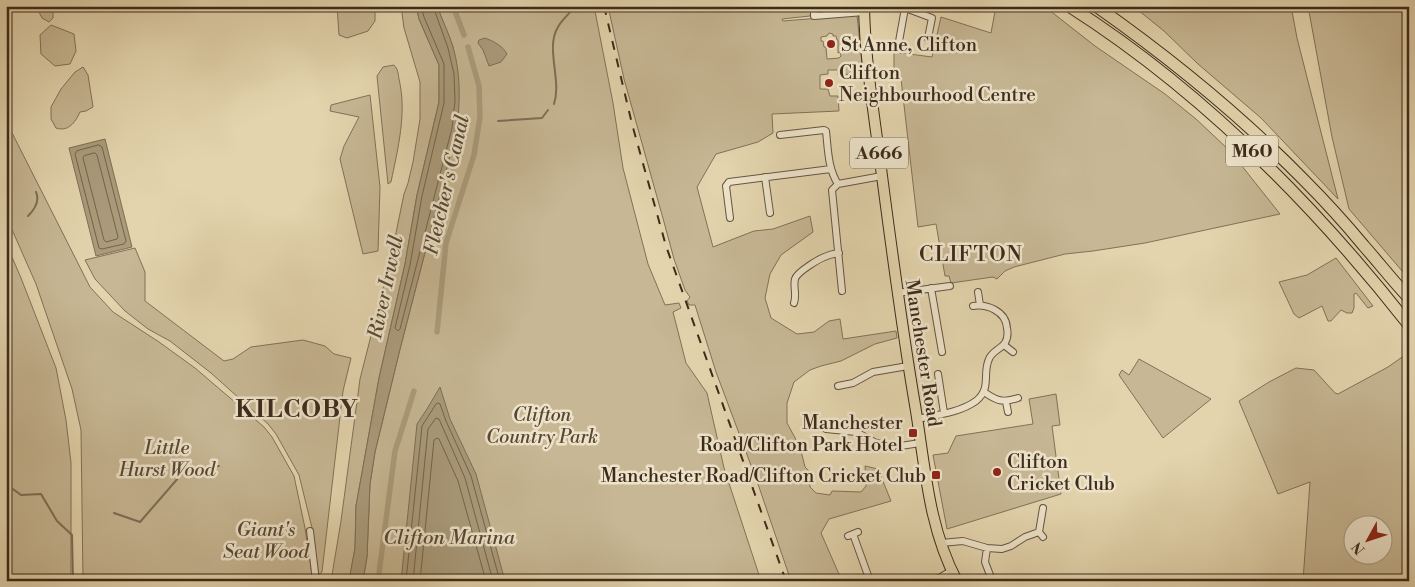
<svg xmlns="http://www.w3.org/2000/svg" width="1415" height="587" font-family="'Libre Bodoni',serif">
<rect width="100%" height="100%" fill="#e3d4ad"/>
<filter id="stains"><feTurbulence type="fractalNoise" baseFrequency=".004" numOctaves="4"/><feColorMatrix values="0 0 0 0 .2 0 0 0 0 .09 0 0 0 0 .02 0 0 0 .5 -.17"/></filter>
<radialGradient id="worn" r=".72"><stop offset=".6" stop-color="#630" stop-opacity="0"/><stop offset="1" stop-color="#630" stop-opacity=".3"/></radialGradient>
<path fill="#c7b794" stroke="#827158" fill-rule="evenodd" d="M36,6H53V18L49,22L42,18Z
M337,6H375V21L368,31L347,38L339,35Z
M401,6H416L419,19L439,65V102L417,195L405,264L379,378L356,506L355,548L349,581H331L341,521L360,379L391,257L404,194L408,183L413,162L420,119V82L404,28Z
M437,6H594L613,103L623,168L648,264L665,305L679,303L681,308L673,312L686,363L707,393L724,468L761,581H363L367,557L370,484L375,452L400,349L457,129L453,47Z
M608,6H812L810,16L782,19L783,21L857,15L863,73L838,75V70H828V74L820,75V89H828L830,96H838L839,111L772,114L773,133L758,142L716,154L697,187L713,247L754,231L773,229L810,216L813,232L781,255L770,274L765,298L771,318L797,334L814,332L829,321L840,319L843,339L896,331L897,338L875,344L841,361L821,366L810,370L794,382L787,403V423L800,447L805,467L809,471L810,487L816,493L830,495L832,491L861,492L866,486L865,466L878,469L891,501L829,519L821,533L842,581H791L758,484L716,372L695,305H689L687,301L690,297L685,290L674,259L664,222L624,79ZM829,33L833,34V36H836L837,40H838V53L840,52L841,56L839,58L827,59L826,47H824L823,41H821V37L827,36Z
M996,6H1044L1095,46L1165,94L1196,119L1230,151L1280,214L1145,243L1093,251L1065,254L1014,267L1005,271L997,279L993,277L951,283L949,276H945L936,224L918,227L900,70L894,69V52L932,57L941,17L991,33Z
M1133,6H1291L1297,38L1338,199L1261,118L1198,64L1164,31Z
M1308,6H1409V279L1349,209L1332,137Z
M51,25L74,34L76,51L70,64L55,66L41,54L40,35Z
M394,65C398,69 398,73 399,79C407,113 398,148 391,182L388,184L377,76L383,67Z
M83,67L88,75L93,107L86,111L80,112C75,123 68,132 56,128L51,119V107L61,89L75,72Z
M370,95L380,187L378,251L363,254L340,159L344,146L359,117L330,111L331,105Z
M6,121L90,287L113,312L159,342L195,368L264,427L272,437L294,476L305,528L313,581H83L81,430L72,389L36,284L6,216Z
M6,243L21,278L56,368L66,420L71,463V581H6Z
M135,248L145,272V301L224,361L233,359L251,347L303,340L325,346L334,354L351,358L343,391L322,572L318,575L313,532L299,475L276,434L268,424L211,373L170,341L148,329L125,311L95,279L85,260Z
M1336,258L1373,306L1368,308L1356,293L1354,294V308L1352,313H1347L1341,310L1331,321H1328L1322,306L1299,318L1294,314L1279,282L1307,275Z
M1408,353L1409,354V581H1303L1310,482L1278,494L1239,401L1269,382L1296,368L1314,370L1335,393L1338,394L1388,367ZM1352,524H1382V554H1352Z
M1139,359L1211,399L1163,438L1119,375L1122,370L1129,375Z
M1056,394L1060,425L1052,426L1061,494L947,529L933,455L948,453L956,436L1033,424L1029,399Z"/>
<path fill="#aa9b7b" stroke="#7e6e55" d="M416,6H437C442,20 449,33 453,47C461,74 460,101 457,129L400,349L375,452L370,484L367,557L363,581H349L355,548L356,506L379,378L405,264L417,195L439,102V65L419,19Z
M485,38C493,41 503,46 507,54L501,62L489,66L483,50L478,43L479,40Z
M105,139L132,247L96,256L69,148Z
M440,387L450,419L476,474L505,581H401L417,424L427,409Z"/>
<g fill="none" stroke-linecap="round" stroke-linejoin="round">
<path stroke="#73634b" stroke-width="1" d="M421,6L424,17L444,64V103L422,196L410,265L395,328L398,331L400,329L452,128L455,101L454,74L448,48L433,6
M99,145L102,147L126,241L124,244L102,249L99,248L75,154L77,151Z
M95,153L97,155L118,237L117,239L106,242L104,240L83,158L84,156Z
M406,581L422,426L436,404L438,403L440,404L446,421L471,476L500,581
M413,581L428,429L436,418L439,419L465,478L493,581
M420,581L434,440L437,438L439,439L458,481L486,581"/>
<path stroke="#7e6e55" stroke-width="2" d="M554,104C562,80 545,48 558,27C561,21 567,16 571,11H588
M498,121L542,118L548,110
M28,216C34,210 40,201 36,192
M6,484L21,495L41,494L57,521L72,535L73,581
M114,513L140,522L186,469L219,466"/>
<path stroke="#aa9b7b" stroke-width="5.5" d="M453,6L464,35
M437,332L446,243L474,155L480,117L479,86L468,47
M378,581L395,451L414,391"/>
<defs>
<path id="minor" d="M814,6V16L864,12
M900,6L932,18L928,38
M898,47L905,8
M780,135L824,130L826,131C828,149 828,169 838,184L882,176
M765,177L770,213
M838,184L832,190L842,291
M730,218L726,186L729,182L831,169
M931,288L942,352
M978,292L980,305
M897,293L950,286
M794,303C797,295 793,287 795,279C797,272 820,258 827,256C831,254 835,254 839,253
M1004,345L1013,352
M938,374L944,413
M838,386L853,383L873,372L908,366
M984,392C997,401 1002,403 1018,398
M1006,402L1008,412
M917,419C936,415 959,413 976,401C992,388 982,374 989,359C992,351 1001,349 1005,343C1008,338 1008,333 1007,328C1006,311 987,304 973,306
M826,429L856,432L876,443L894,447L920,443
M1043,508L1039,532L1043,537
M310,531L316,581
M853,534L870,581
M848,536L858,532
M941,543L963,541L987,548L1002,549L1011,546L1025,537L1039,532
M987,548L985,562L990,575
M934,581L951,571"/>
<path id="primary" d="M864,6C865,63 875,120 882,176C892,252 902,329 915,405C925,464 928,527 957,581"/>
<path id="motorway" d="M1069,6C1201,90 1313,203 1409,325
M1096,6C1170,58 1239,114 1303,179C1324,200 1345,223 1364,246C1379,263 1393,281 1409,298"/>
</defs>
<use href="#minor" stroke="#665540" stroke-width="8"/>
<use href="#primary" stroke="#3c2b1b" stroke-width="12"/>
<use href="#motorway" stroke="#3c2b1b" stroke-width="13"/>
<use href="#minor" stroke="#ede3ca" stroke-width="6"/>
<use href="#primary" stroke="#e3d4ad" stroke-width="10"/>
<use href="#motorway" stroke="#e3d4ad" stroke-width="11"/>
<path stroke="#3c2b1b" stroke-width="2" stroke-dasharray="9 9" stroke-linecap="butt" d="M604,6L632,124L666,246L786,581"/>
</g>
<g fill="#8f2418" stroke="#ede3ca" stroke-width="2">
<circle cx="831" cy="44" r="5"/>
<circle cx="829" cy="83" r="5"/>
<rect x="908" y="428" width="10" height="10" rx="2.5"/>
<circle cx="997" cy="472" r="5"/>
<rect x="931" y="470" width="10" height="10" rx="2.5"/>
</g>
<g text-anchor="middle" stroke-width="5" stroke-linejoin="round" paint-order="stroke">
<g fill="#ede3ca" stroke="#716250" stroke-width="1">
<rect x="1226" y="135.5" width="52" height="31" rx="4"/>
<rect x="850" y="137.5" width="58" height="31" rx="4"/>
</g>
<g font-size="18" font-weight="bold" fill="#3c2b1b">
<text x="1252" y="157">M60</text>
<text x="879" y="159">A666</text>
</g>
<g font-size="19" fill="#3c2b1b" stroke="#ede3ca" text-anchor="start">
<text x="841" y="51">St Anne, Clifton</text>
<text x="839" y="79">Clifton<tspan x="839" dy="22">Neighbourhood Centre</tspan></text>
<text x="903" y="429" text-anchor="end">Manchester<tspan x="903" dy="22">Road/Clifton Park Hotel</tspan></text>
<text x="1007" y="468">Clifton<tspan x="1007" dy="22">Cricket Club</tspan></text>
<text x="926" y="482" text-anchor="end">Manchester Road/Clifton Cricket Club</text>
</g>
<g font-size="19" fill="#3c2b1b" stroke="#ede3ca">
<text transform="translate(924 353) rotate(81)" y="7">Manchester Road</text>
</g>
<g font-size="19" font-style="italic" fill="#584733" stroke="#ede3ca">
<text x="542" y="421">Clifton<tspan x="542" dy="22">Country Park</tspan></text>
<text x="167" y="454">Little<tspan x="167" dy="22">Hurst Wood</tspan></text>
<text x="266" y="536">Giant's<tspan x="266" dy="22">Seat Wood</tspan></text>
</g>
<g font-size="20" font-style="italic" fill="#584733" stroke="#ede3ca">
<text transform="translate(446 185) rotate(-77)" y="7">Fletcher's Canal</text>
<text transform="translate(385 287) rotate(-78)" y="7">River Irwell</text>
<text x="449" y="544">Clifton Marina</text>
</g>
<g font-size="21" letter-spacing="1" fill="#3c2b1b" stroke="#ede3ca">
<text x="971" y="261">CLIFTON</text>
</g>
<g font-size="24" font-weight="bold" letter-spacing="1" fill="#3c2b1b" stroke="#ede3ca">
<text x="297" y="417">KILCOBY</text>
</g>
</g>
<rect width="1415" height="587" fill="none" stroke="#e3d4ad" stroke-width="25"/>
<rect x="8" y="8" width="1400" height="572" fill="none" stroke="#3c2b1b" stroke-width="2.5"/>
<rect x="12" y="12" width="1390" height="562" fill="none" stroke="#3c2b1b"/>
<g transform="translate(1368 540) rotate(230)"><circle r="24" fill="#ede3ca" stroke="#a69984"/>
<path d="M0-4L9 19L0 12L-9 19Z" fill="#8f2418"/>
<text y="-8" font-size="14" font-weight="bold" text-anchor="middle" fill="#3c2b1b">N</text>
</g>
<rect width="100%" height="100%" filter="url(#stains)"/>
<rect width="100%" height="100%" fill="url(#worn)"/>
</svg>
